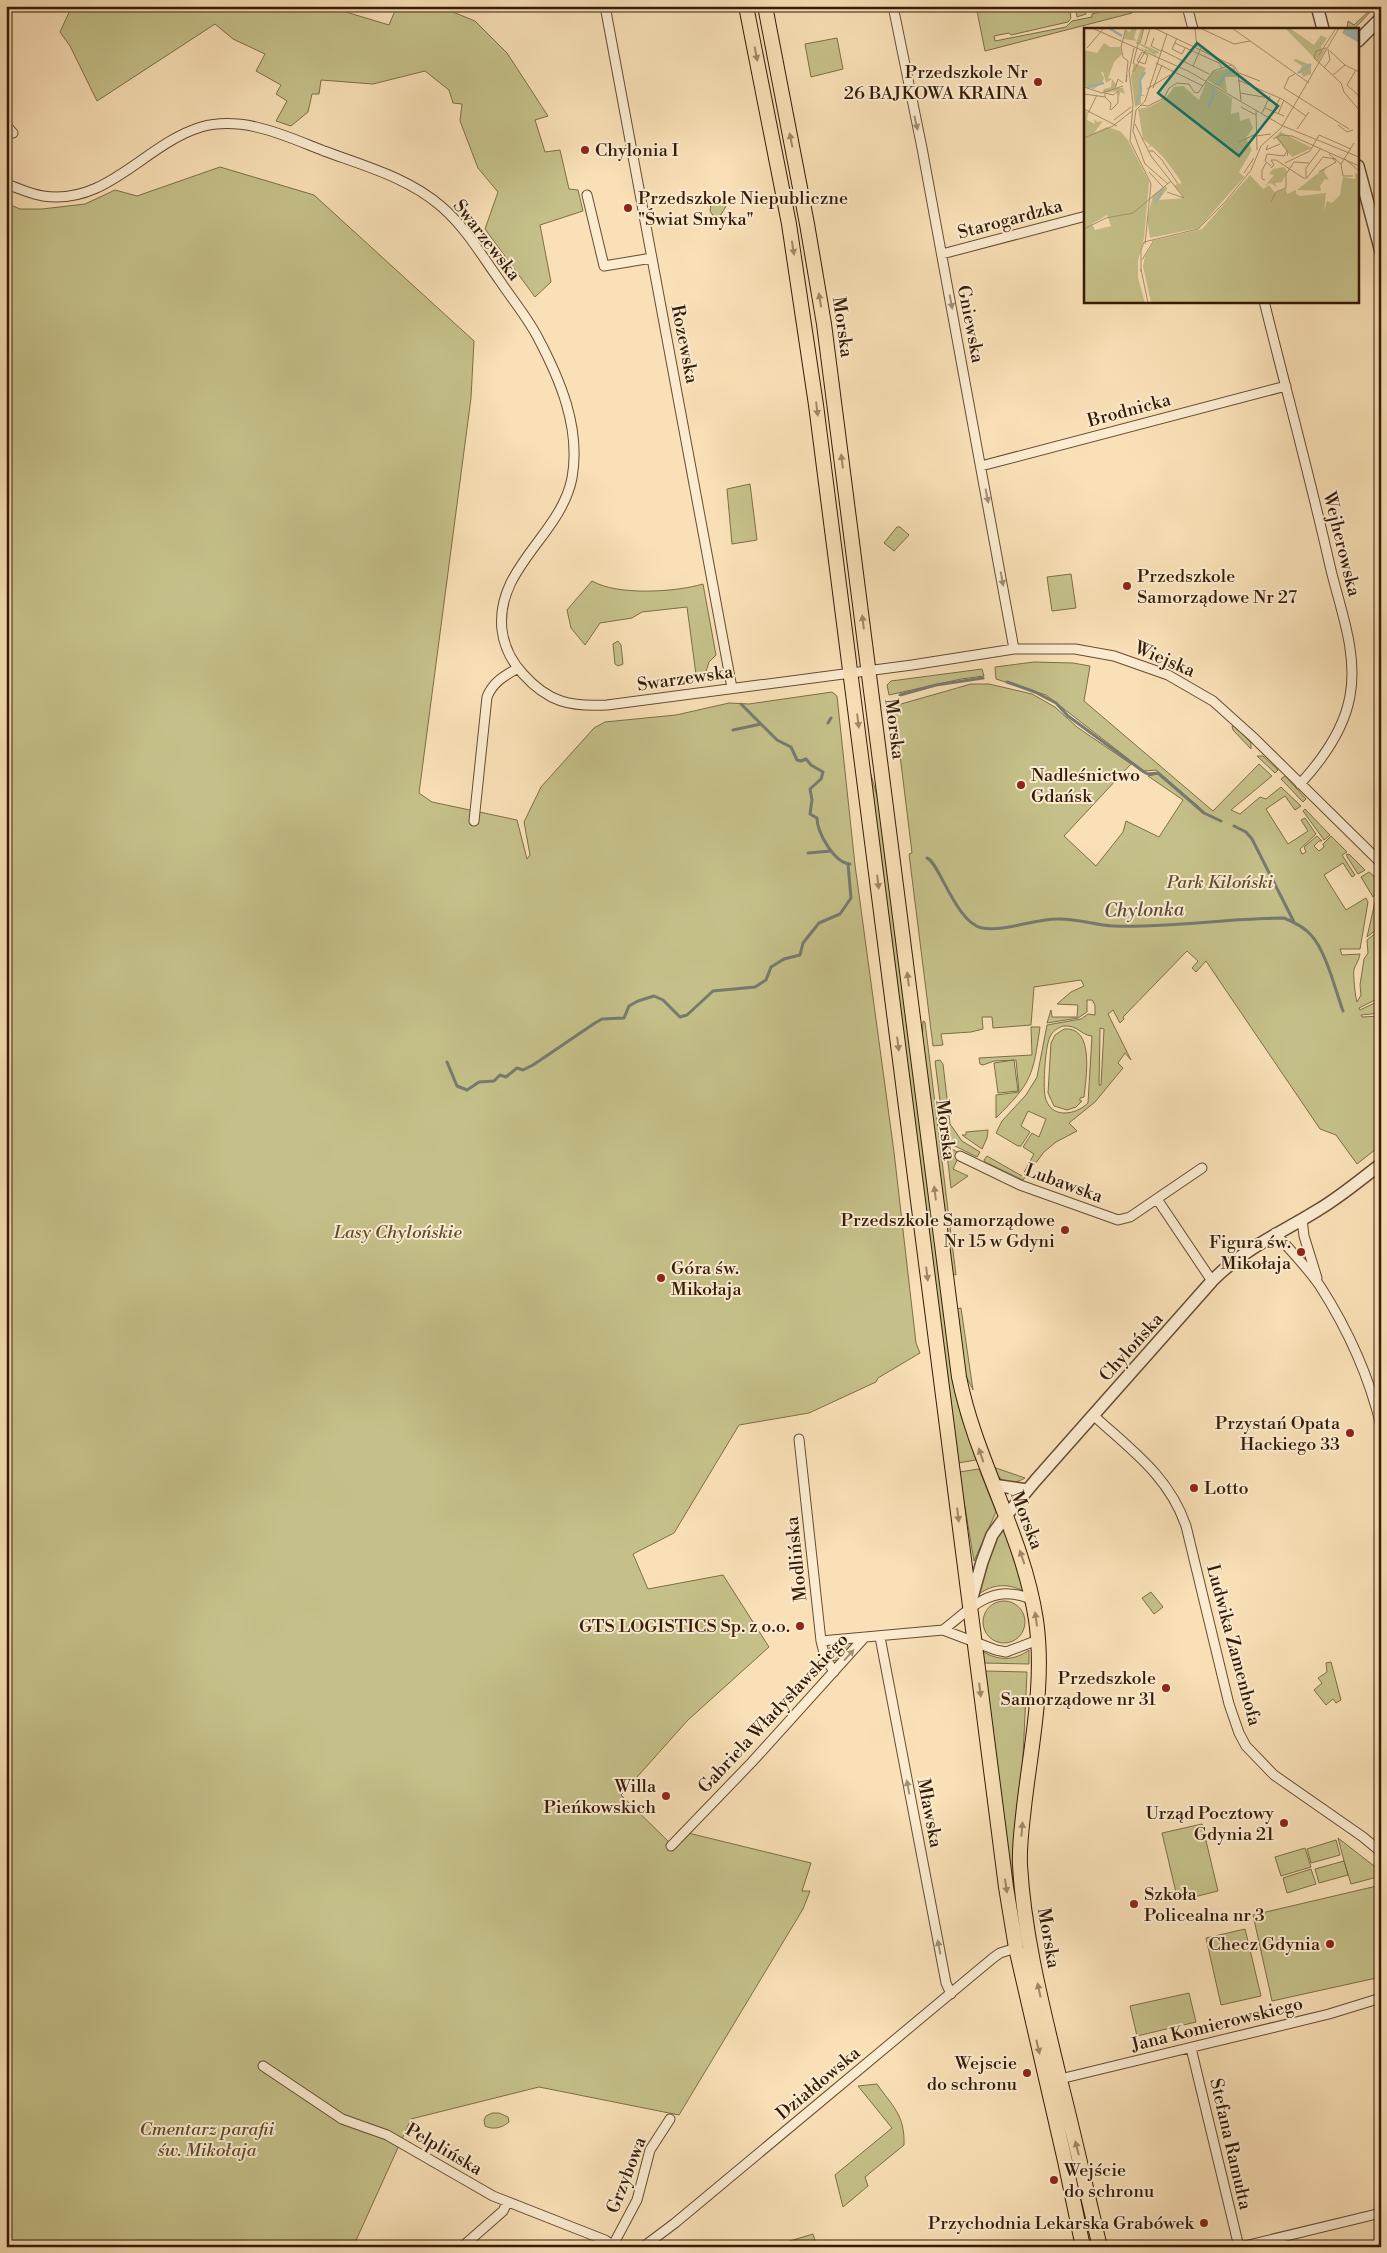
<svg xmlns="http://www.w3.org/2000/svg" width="1387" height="2253" font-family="'Libre Bodoni',serif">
<rect width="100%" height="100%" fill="#f9e0b6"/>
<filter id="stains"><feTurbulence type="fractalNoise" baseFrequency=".004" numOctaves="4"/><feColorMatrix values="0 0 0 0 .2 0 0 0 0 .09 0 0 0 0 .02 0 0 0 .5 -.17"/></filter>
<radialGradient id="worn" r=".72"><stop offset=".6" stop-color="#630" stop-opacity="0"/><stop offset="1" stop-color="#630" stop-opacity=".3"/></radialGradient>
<path fill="#c5c089" stroke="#7d6e48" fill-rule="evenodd" d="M72,6H326L389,25L397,6H438L475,21L507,53L548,116L535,120L545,152L560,150L569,189L578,190L583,211L540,225L551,282L535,297L485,229L498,192L478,168L460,121L462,104L453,103L449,90L425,71L373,84L321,80L319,94H312L308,112L291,126L276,121L287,101L276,94L281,85L256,71L265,54L233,39L215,24L97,101L70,46L60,32Z
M976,6H1084L1086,14L1077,17L1076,11L1070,12L1071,18L1068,22L1011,35L1009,33L994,36L995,41L1066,27L1072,21L1092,17V14L1115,8V6H1131L1132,13L985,51Z
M1367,6H1372L1373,9L1354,29H1347L1348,21L1354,25L1370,10Z
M837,38L843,69L811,77L805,44Z
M220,167L314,195L474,341L471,398L419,793L432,802L517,820L527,859L530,855L524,822L541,787L594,728L605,722L676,715L729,703L749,704L832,692L837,696L855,865L894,1152L916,1343L920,1353L878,1378L876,1382L809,1413L739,1425L674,1533L633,1554L648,1589L723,1575L769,1647L688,1720L621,1795L669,1842L680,1831L811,1863L802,1891H810L803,1909L679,2115L539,2087L411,2119L353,2247H6V203L20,209H42L85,204L115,190L137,196Z
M725,196L728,203L717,221L710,211L711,204Z
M750,484L757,540L732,544L727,489Z
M897,527H900L909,535L894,551L884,543Z
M1071,574L1076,608L1052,611L1047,577Z
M592,581C618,596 676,592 703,584L716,655L709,662L703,681L697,682L687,607L642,612L632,618L600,623L585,645L571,628L567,610Z
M618,641L621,645L623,664L618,666L615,664L613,644Z
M1034,662L1073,663L1090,666L1084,701L1213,811L1259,764L1272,776L1231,810L1240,814L1260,797L1266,799L1281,787L1301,806L1295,810L1285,796L1266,809L1288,844L1308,831L1301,820L1305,818L1316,834L1300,849L1302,854L1306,852L1304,847L1317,836L1322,841H1319L1314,846L1319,851L1324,847L1323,844L1331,836L1347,852L1342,855L1355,875L1352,877L1343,863L1324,875L1346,910L1366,898L1368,902L1360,949H1340L1342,955L1360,954C1359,960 1356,964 1354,969C1353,974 1355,996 1357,1002L1361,995L1360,985L1364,959L1368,953L1367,940L1381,929V997L1359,1008L1360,1010L1381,1000V1013L1361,1015L1362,1017L1381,1016V1145L1357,1164L1336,1135L1320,1129L1206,961L1196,972L1192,968L1198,961L1187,951L1123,1017L1124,1019L1120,1023L1113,1010L1108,1014L1131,1060L1125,1053L1118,1063L1123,1068L1095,1102L1069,1123L1077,1131L1056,1142L1044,1152L1023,1180L985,1162L984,1160L987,1156L1022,1176L1034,1154L1023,1147L1032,1133L1039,1137L1046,1119L1028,1111L1021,1126L1030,1132L1021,1146H1018L996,1133L1002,1121L1026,1095L1037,1077L1047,1025L1081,1019L1088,1014L1095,1015V1005L1092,1000H1087V1012L1078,1018L1047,1023L1051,1010L1052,1017H1077L1078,1005L1057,1004L1071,992L1084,986L1081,980L1034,987L1031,1025L993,1028L992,1017H982L983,1029L971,1032L941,1034L943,1045L933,1046L909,854L912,853L894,706L971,684H989L1032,694L1055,707L1077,727L1131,764L1064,836L1096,866L1123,832L1126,821L1159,837L1183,800L1148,776L1158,774L1199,807L1156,770L1144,771L1046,695L996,679L995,667ZM1063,1026C1079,1025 1080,1035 1092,1036L1088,1103C1076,1115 1050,1120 1045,1096C1043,1086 1045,1043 1051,1035C1054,1030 1058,1028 1063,1026ZM1100,1028L1104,1029L1101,1085H1099Z
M982,669L984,676L961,679L889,695L887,685L891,681Z
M1232,726H1235L1251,743V749L1233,730Z
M1257,756H1263L1278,770L1275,773Z
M868,764L879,803L953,1379L961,1415L976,1460L958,1463Z
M1285,776L1306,799L1303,802L1281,779Z
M1305,809L1330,835L1324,840L1303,811Z
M1349,854L1365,870L1358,874L1346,855Z
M1369,872L1381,882V888L1373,897L1361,877Z
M1375,902L1381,906V926L1367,937Z
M923,1021L925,1022L956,1275L952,1274L922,1042Z
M1031,1027H1040C1033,1076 1032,1082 996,1118V1095L1019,1092L1016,1060L994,1061L983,1065L980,1064L979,1058L1032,1055Z
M1064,1029C1095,1026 1086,1078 1084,1097L1080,1098V1101H1082L1076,1107L1067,1110L1054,1106L1048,1093L1051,1043L1055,1035Z
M940,1060L943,1064L950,1124L962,1141L980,1152L977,1157L945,1141L935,1061Z
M1014,1060L1018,1091L998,1093L994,1063Z
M988,1130L987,1138L982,1149L962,1135H966V1132Z
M946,1145L957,1152L959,1156L953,1169L968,1176L951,1188Z
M961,1308L973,1390L965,1374L956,1309Z
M993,1467L1025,1478C1013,1486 997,1482 993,1467Z
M979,1469L996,1512L974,1561L959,1472Z
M1003,1525L1015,1555L1023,1591C1008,1583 993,1584 979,1594L989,1557Z
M1151,1592L1163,1607L1154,1614L1142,1598Z
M983 1622a21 21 0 1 1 42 0a21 21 0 1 1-42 0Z
M848,1641L853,1646L839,1661L831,1660L828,1654C828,1643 839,1642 848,1641Z
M1029,1650V1664L983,1663L982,1651C998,1661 1014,1661 1029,1650Z
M1331,1662L1341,1700L1336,1703L1333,1699L1326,1705L1314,1690L1322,1683L1318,1678L1327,1672L1326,1663Z
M985,1671L1027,1672L1023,1757L1013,1862L1017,1902H1014Z
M1202,1824L1218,1891L1178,1901L1162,1833Z
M1338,1838L1378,1869L1381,1876L1351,1884L1344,1861L1348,1875L1319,1883L1315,1869L1344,1861Z
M1336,1840L1340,1855L1311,1863L1307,1849Z
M1305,1848L1311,1867L1281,1876L1275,1857Z
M1311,1869L1316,1884L1287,1893L1283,1878Z
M1381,1885V1977L1272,2001L1253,1915Z
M1245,1929L1261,1996L1221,2005L1206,1938Z
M1189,1993L1196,2022L1137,2036L1130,2006Z
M877,2084C893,2107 905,2115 904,2145L865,2177L868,2186L843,2207L835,2175L892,2128L858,2086Z
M492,2113H499L508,2117L509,2122C502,2128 493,2130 485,2126L484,2120L486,2116Z
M813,2234L817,2247H770Z"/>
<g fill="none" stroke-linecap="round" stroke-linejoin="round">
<path stroke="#777a72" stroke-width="3" d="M1007,682L1035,692L1056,703L1068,716L1144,772L1148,774L1158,773L1204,813L1221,821
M900,695L936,685L983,678
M741,704L777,740L791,747L797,760L801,761L806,759L811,765L823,772L821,779L810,789L812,800L810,814L817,818C817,832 834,863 850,864
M828,723L831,718
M733,730L761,724
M1234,826L1246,832L1252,839L1294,922
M808,853L831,851
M927,858C939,862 956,923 982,928C1004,932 1034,919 1057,919C1076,918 1094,925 1113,926C1170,928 1227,918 1284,918C1294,922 1304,927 1311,935C1326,951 1335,989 1343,1011
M447,1062L457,1086L467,1090L479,1082L494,1081L500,1075L506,1077L517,1068L523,1070L533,1065L595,1023L602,1019L624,1018L629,1006L638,1001L654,996L663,1000L680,1017L687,1015L713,991L755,987L766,980L771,967L784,959L800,955L803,943L819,923L840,914L851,898L848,864"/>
<defs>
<path id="minor" d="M605,6L732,688
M893,6L922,148L1014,649
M1187,6L1193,29
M6,125L13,133
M6,184C18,188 30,194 43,196C107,206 145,144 201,127C219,122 238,123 256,127C279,132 301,142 324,151C365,166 409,178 442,207C466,228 482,256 500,281C512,299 527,317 537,336C560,379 581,428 572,478C561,535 495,568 502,630C504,646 512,662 523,674C548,702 570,707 607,705L912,665L1014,649H1075L1114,656L1168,675L1213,701L1253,737L1381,863
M587,195L604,266L652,258
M942,254L1086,216
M1264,301C1286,390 1310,477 1330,566C1340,609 1358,652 1350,696C1344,730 1323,759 1300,784
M981,466L1286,386
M474,821L487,697C493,682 504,676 518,668
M960,1156L1020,1185L1118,1220L1130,1217L1202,1168
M1157,1199L1212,1281
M1302,1219L1304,1236L1317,1278
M1275,1233C1290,1250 1307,1267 1320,1286C1347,1328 1369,1376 1381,1426
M1093,1415C1131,1450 1169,1476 1186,1526L1229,1704L1239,1733L1246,1746L1274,1775L1363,1837L1381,1852
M799,1439L821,1641L825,1657L834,1672
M943,1630C962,1616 984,1591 1010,1594C1017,1594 1025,1597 1032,1599
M880,1637L946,1983L951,1994
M821,1641L943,1630L996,1650L1006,1652L1038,1640
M671,1846L752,1762L864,1638
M1191,2048L1239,2247
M263,2066L342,2119L387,2135L493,2196L605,2240L615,2247
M1060,2079L1329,2014L1381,1998
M613,2245L637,2200L650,2150L670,2119
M462,2247L503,2211L507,2203
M643,2247L675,2223L993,1958L1000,1953L1016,1948
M1240,2247L1381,2213"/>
<path id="tertiary" d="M1317,6L1323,29
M1358,41L1381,18
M1358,166L1381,252
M993,1485L1027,1490
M971,1601L982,1562L992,1535L1005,1517L1035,1481L1212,1281C1243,1249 1281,1233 1318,1210C1340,1197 1360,1180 1381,1164"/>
<path id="primary" d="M746,6L789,224L816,405L1006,1887L1016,1948L1065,2161L1083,2247
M765,6L807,224L824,324L959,1377C976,1462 1023,1534 1036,1620C1045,1682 1031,1745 1024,1807C1022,1826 1019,1846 1020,1865C1024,1935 1042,2005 1058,2072C1073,2130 1086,2189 1100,2247"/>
</defs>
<use href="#minor" stroke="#664c32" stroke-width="11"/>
<use href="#tertiary" stroke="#664c32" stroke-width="14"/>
<use href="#primary" stroke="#351b06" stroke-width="16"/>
<use href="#minor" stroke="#fbebd0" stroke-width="9"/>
<use href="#tertiary" stroke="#fbebd0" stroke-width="11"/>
<use href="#primary" stroke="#f9e0b6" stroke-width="14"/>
</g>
<defs><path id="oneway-solid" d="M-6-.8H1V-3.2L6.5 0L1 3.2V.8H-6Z" transform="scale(1.25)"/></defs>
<g fill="#a18767">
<use href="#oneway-solid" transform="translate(756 54) rotate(79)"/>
<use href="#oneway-solid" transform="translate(791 140) rotate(-101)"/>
<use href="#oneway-solid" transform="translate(793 248) rotate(81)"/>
<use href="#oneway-solid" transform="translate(820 300) rotate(-99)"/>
<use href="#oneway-solid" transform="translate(817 409) rotate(83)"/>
<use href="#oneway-solid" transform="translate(842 461) rotate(-97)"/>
<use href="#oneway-solid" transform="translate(863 622) rotate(-97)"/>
<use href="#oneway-solid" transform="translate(858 721) rotate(83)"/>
<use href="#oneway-solid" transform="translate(878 882) rotate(83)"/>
<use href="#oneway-solid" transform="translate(908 979) rotate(-97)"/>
<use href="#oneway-solid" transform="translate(898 1044) rotate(83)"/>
<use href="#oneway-solid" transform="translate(935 1193) rotate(-97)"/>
<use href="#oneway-solid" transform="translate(927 1274) rotate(83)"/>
<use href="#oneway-solid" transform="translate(981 1455) rotate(-109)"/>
<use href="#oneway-solid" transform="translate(958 1515) rotate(83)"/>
<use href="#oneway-solid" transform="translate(1022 1557) rotate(-109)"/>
<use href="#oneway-solid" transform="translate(1036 1619) rotate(-98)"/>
<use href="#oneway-solid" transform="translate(980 1690) rotate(83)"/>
<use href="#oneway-solid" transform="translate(1022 1829) rotate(-85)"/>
<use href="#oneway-solid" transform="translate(1006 1886) rotate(82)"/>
<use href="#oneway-solid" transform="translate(1039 1990) rotate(-102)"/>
<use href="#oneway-solid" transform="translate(1038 2047) rotate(77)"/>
<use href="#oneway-solid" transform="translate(1077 2148) rotate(-104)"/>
</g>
<g fill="#a28d75">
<use href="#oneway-solid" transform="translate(916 123) rotate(77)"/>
<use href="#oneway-solid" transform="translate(951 302) rotate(79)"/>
<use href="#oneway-solid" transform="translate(987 496) rotate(79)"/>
<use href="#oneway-solid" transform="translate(1002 579) rotate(80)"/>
<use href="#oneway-solid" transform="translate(849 1655) rotate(-48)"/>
<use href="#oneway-solid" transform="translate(908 1787) rotate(-101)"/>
<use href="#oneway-solid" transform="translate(939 1947) rotate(-101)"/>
</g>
<g fill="#8f2418" stroke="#fbebd0" stroke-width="2">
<circle cx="1038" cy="82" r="5"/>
<circle cx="585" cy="150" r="5"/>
<circle cx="628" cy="208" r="5"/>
<circle cx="1127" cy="586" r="5"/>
<circle cx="1021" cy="785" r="5"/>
<circle cx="1065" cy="1230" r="5"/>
<circle cx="1301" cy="1252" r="5"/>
<circle cx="661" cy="1278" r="5"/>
<circle cx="1350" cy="1433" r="5"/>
<circle cx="1194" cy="1488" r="5"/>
<circle cx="800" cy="1626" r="5"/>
<circle cx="1166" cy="1688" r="5"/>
<circle cx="666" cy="1796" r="5"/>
<circle cx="1284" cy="1823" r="5"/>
<circle cx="1134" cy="1904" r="5"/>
<circle cx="1330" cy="1944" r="5"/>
<circle cx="1027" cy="2073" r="5"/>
<circle cx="1054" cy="2180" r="5"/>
<circle cx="1204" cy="2223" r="5"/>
</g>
<g text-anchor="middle" stroke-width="4" stroke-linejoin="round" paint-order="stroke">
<g font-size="18" fill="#351b06" stroke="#fbebd0" text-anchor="end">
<text x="1028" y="78">Przedszkole Nr<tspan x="1028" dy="21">26 BAJKOWA KRAINA</tspan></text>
<text x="595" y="156" text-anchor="start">Chylonia I</text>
<text x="638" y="204" text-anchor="start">Przedszkole Niepubliczne<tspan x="638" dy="21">"Świat Smyka"</tspan></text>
<text x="1137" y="582" text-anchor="start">Przedszkole<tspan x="1137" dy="21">Samorządowe Nr 27</tspan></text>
<text x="1031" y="781" text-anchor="start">Nadleśnictwo<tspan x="1031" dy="21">Gdańsk</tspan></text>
<text x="1055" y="1226">Przedszkole Samorządowe<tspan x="1055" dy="21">Nr 15 w Gdyni</tspan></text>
<text x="1291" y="1248">Figura św.<tspan x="1291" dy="21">Mikołaja</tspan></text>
<text x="671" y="1274" text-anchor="start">Góra św.<tspan x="671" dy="21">Mikołaja</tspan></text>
<text x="1340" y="1429">Przystań Opata<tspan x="1340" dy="21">Hackiego 33</tspan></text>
<text x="1204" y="1494" text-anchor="start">Lotto</text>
<text x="790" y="1632">GTS LOGISTICS Sp. z o.o.</text>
<text x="1156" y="1684">Przedszkole<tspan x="1156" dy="21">Samorządowe nr 31</tspan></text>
<text x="656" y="1792">Willa<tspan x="656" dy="21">Pieńkowskich</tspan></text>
<text x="1274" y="1819">Urząd Pocztowy<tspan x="1274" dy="21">Gdynia 21</tspan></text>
<text x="1144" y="1900" text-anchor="start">Szkoła<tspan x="1144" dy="21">Policealna nr 3</tspan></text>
<text x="1320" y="1950">Checz Gdynia</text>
<text x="1017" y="2069">Wejscie<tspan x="1017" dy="21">do schronu</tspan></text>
<text x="1064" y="2176" text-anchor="start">Wejście<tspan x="1064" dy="21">do schronu</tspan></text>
<text x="1194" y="2229">Przychodnia Lekarska Grabówek</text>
</g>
<g font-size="18" fill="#351b06" stroke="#fbebd0">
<text transform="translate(1010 219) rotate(-15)" y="6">Starogardzka</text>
<text transform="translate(487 240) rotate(52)" y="6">Swarzewska</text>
<text transform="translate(971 324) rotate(79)" y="6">Gniewska</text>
<text transform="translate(843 327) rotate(82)" y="6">Morska</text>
<text transform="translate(685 344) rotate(79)" y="6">Rozewska</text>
<text transform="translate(1129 410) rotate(-15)" y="6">Brodnicka</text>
<text transform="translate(1342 544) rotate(76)" y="6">Wejherowska</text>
<text transform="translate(1165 659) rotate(23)" y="6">Wiejska</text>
<text transform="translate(685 678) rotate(-8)" y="6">Swarzewska</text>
<text transform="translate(895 729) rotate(83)" y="6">Morska</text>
<text transform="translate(946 1130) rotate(83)" y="6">Morska</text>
<text transform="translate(1064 1183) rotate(20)" y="6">Lubawska</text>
<text transform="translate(1131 1347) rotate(-48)" y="6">Chylońska</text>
<text transform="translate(1027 1520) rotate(69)" y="6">Morska</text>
<text transform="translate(796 1559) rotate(-96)" y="6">Modlińska</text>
<text transform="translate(1234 1645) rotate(75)" y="6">Ludwika Zamenhofa</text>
<text transform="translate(773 1713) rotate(-47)" y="6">Gabriela Władysławskiego</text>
<text transform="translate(930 1813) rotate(79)" y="6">Mławska</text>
<text transform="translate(1049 1938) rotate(80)" y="6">Morska</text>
<text transform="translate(1217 2024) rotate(-14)" y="6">Jana Komierowskiego</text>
<text transform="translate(818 2083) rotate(-40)" y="6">Działdowska</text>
<text transform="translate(1231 2144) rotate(77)" y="6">Stefana Ramułta</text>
<text transform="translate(444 2149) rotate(30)" y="6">Pelplińska</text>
<text transform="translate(626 2175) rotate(-69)" y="6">Grzybowa</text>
</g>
<g font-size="18" font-style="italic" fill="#604d2d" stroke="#fbebd0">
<text x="1220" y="888">Park Kiloński</text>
<text x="398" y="1238">Lasy Chylońskie</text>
<text x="207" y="2135">Cmentarz parafii<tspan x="207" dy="21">św. Mikołaja</tspan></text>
</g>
<g font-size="19" font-style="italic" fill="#564b3c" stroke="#fbebd0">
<text transform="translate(1144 909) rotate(-1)" y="7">Chylonka</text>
</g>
</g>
<g transform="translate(1084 28)">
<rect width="275" height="275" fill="#f9e0b6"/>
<path d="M47,0H53L50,10L53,13L57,0H60L55,15L74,23L75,26L71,25L73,28L54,19L66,23L53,15V13L40,11L42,2L46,4ZM201,0L207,1L230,17L237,7L243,10L237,19L238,23L242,21L234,34ZM20,15L26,19H36L38,26L30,34L24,51L26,50L28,51L31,55H33L30,60H39L41,66L36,64V69L34,63L18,65L20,61L27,59L28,51L22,55L19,44H17L20,50L18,55L10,61L0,58V22L13,25ZM212,31L227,37V46L219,49L216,42L218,38L209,32ZM50,35L62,40L56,51L57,66L61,68H57V76L51,79L47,49ZM150,39L154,49H141L143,65L169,81L123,52L128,44ZM122,54L148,70L147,86L155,84L156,93L165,90L169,100L162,110L168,122L155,144L160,149L115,200L66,210L63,192L69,167L81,158L83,160V161L75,172L100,170L90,157L98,155L81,131L68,118L63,120L66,117L59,111L54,81L65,79L82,70L90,59L99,58L115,72ZM0,82L4,85L3,92L11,96L10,91L13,94L19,93L10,105L23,99L36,103L44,112L65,154L60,210L54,233V250L61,275H0ZM23,187L27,198L11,202L8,196ZM200,100L197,104L228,120L208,129L191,109ZM243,138L240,144L245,152L241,151L236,158L237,163L213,162ZM200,139L203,144L198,154L191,155L193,159L186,155L181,158L190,147L185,146L189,141ZM271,145L275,146V275H67L59,238L61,228L71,212L118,201L166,147L179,161L185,157L191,165L202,161L203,166L212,162V166L216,168L242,165L240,183L243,173L248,175L256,167L259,149L271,151Z" fill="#c5c089" fill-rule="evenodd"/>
<path d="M261,0H275V15L258,5Z" fill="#a3baba"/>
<path fill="none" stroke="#a3baba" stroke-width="2.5" d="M25,0L38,8M214,45L227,36M131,56H135L143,45H148M3,59L20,55M52,77L57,63L56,52L61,44M124,79L130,66L129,59M71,175L79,161"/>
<path fill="none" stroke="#ab9170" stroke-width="1" d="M8,0L104,43L199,98L275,129M42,0L37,19L39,29L44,33L42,54L43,47M70,0L150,38L154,44L157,73M111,0L113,19M116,0L150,16L166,13M148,0L225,55M70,10L67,18L77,23M93,10L88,21L98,26L101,20M52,15H56L60,0M91,15L135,35L138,40M61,17L66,0M3,20L20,0M50,20L45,43L49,76L46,113L67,156L61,216M242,20L232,23L230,30L257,55L260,64L275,82M77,22L125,46M246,23L261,37M235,27L252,0M55,34L53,33L58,24L64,27L61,36L55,34M72,35L119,58M49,36L54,16M261,37L275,44M109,38L117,20M240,40L246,32L244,21M272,42L263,57L275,68M49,44L62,22M155,45L176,53M211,46L205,49L200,60L265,101M249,47L261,37M154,52L198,71L222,88M0,59L18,65M31,60L34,51L39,55M69,60L78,37M63,61L86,47M18,65L39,58M156,65L185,70M0,66L21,69L27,75L26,82M21,69V65L29,67L34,63V75L27,82M57,77L64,78L80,70L85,60L93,55L105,56L110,64L114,65L129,43L148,37M157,79L172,87M181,80L200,88M0,81L33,98M172,83L173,122M189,84L196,70M4,85L13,67M178,85L186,68M194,86L200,72M30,92L47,79M51,96L67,128L100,170M254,97L263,104L269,102M213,101L225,84M49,103L52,82L61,73L83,6M49,103L61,136L84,156M172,108L187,106M193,109L204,124L203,128M0,110L29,98L48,83M189,111L197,107L208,108L275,138M155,114L172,106M184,117L182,122L196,116M64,123H69L78,132L94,156M245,126L257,136L259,148H269M261,131L275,143M201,135L226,123L235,107L267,121M257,136L270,115M187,138L181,133L183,126L200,128L203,123M187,140L190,137L187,132H192L221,151M65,144L79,159M235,144L252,134L249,131M160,145L170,130M222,150V140L237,120M222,151L239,129L252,131M181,152L178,151V142L182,135M83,164L100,170M187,174L192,164L202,160V146L210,134L225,135M0,201L22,190L49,185L87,153M58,232L70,212M57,241L64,275M57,244V222L60,214L114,201L142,173L167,142L177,118L197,100L255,0"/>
<path fill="#0f766e" fill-opacity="0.15" stroke="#0f766e" stroke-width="2.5" d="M113,15L194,78L155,128L74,65Z"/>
<rect width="275" height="275" fill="none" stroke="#351b06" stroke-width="2.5"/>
</g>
<rect width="1387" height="2253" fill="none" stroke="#f9e0b6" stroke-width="25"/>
<rect x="8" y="8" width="1372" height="2238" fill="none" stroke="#351b06" stroke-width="2.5"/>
<rect x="12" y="12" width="1362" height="2228" fill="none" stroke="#351b06"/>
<rect width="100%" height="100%" filter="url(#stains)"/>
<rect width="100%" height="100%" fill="url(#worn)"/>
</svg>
